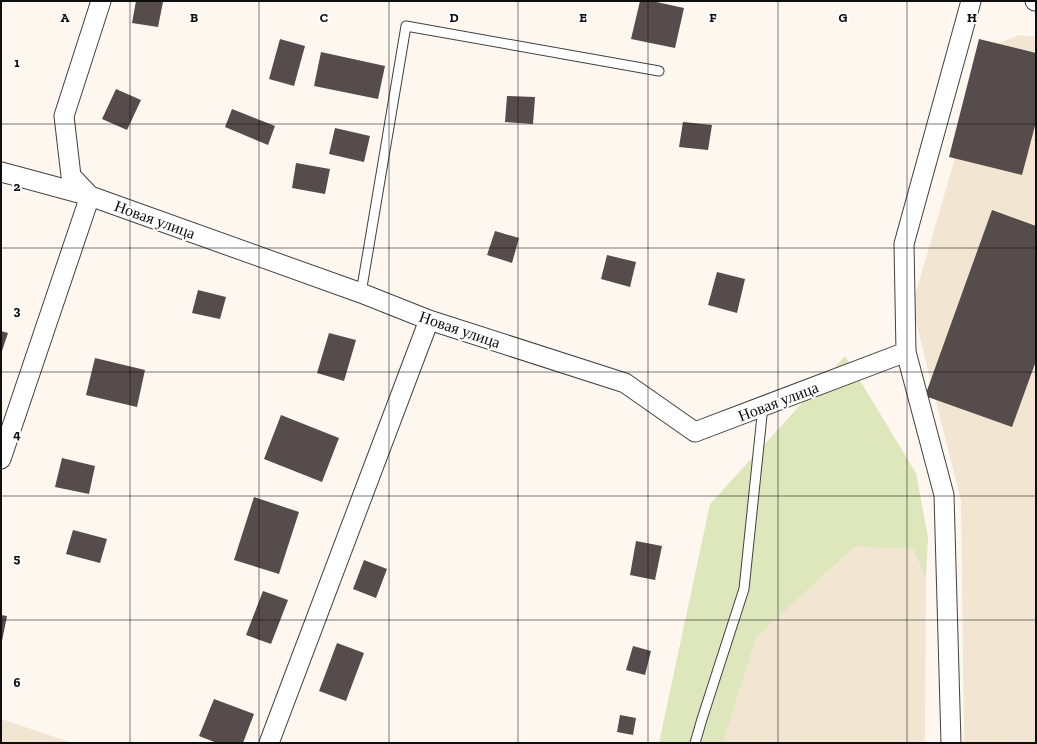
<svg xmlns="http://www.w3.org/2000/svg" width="1037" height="744" font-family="'Zilla Slab',serif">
<rect width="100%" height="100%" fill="#fef7f0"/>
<path fill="#f2e6d2" d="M1019,35L1036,37V743H964L961,501L912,306L987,48Z
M854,547L913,549L926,579L925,743H723L756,638Z
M1,719L73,743H1Z"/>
<path fill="#dee6bc" d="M845,356L916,473L928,537L926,579L913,549L854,547L756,638L723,743H659L710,504Z"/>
<path fill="#564c4b" d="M136,1L163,2L158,27L132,23Z
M640,1H652L684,8L675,48L631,39Z
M280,39L305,46L294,86L269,79Z
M979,39L1036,53V122L1022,175L949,157Z
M321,52L385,66L378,99L314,86Z
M116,89L141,100L127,130L102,119Z
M507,96L535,97L533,124L505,122Z
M232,109L275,126L268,145L225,127Z
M683,122L712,125L708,150L679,147Z
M335,128L370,136L364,162L329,154Z
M296,163L330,169L325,194L292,188Z
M992,210L1036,226V361L1012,427L925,396Z
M495,231L519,238L512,263L487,255Z
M607,255L636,262L630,287L601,279Z
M717,272L745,279L737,313L708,305Z
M198,290L226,297L220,319L192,313Z
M1,331L8,333L1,354Z
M329,333L356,340L344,381L317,373Z
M95,358L145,370L137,407L86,395Z
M281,415L339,438L322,482L264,459Z
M62,458L95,466L89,494L55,487Z
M254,497L299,512L279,574L234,560Z
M73,530L107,539L100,563L66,554Z
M636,541L662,546L655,580L630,575Z
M364,560L387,569L376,598L353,589Z
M263,591L288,600L271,644L246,635Z
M1,615L7,616L2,641H1Z
M337,643L364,653L346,701L319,691Z
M633,646L651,651L645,675L626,670Z
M214,699L254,714L243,743H217L199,736Z
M620,715L636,718L633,735L617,732Z"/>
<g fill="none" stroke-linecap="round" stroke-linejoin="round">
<defs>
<path id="lane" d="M361,293L406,26L659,71
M695,743L702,719L744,589L763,406"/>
<path id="street" d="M1035,1H1036
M1,172L90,196L361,293L429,320L625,383L695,432L906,352
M1,459L90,196L71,176L64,116L101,1
M269,743L429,320
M951,743L944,495L906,352L904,244L971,1"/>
</defs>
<use href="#lane" stroke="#414141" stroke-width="11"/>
<use href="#street" stroke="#414141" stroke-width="21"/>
<use href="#lane" stroke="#fff" stroke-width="9"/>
<use href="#street" stroke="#fff" stroke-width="19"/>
</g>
<path fill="none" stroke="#0e0e0e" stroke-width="1" stroke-opacity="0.55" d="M130,1V743M259,1V743M389,1V743M518,1V743M648,1V743M778,1V743M907,1V743M1,124H1036M1,248H1036M1,372H1036M1,496H1036M1,620H1036"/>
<g text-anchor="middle" stroke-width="4" stroke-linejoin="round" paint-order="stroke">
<g font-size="16" fill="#0e0e0e" stroke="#fff">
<text transform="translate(155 219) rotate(20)" y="6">Новая улица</text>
<text transform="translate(460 329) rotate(19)" y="6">Новая улица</text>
<text transform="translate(778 401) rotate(-21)" y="6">Новая улица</text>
</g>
</g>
<g font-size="13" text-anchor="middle" font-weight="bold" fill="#0e0e0e" stroke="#fff" stroke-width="4" stroke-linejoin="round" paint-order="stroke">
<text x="65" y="22">A</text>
<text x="194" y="22">B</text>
<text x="324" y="22">C</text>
<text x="454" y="22">D</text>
<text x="583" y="22">E</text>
<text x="713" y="22">F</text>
<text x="843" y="22">G</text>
<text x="972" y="22">H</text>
<text x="17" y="67">1</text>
<text x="17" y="191">2</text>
<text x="17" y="315">3</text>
<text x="17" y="439">4</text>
<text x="17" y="563">5</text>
<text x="17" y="687">6</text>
</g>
<rect width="1037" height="744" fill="none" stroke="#0e0e0e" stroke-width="4"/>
</svg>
